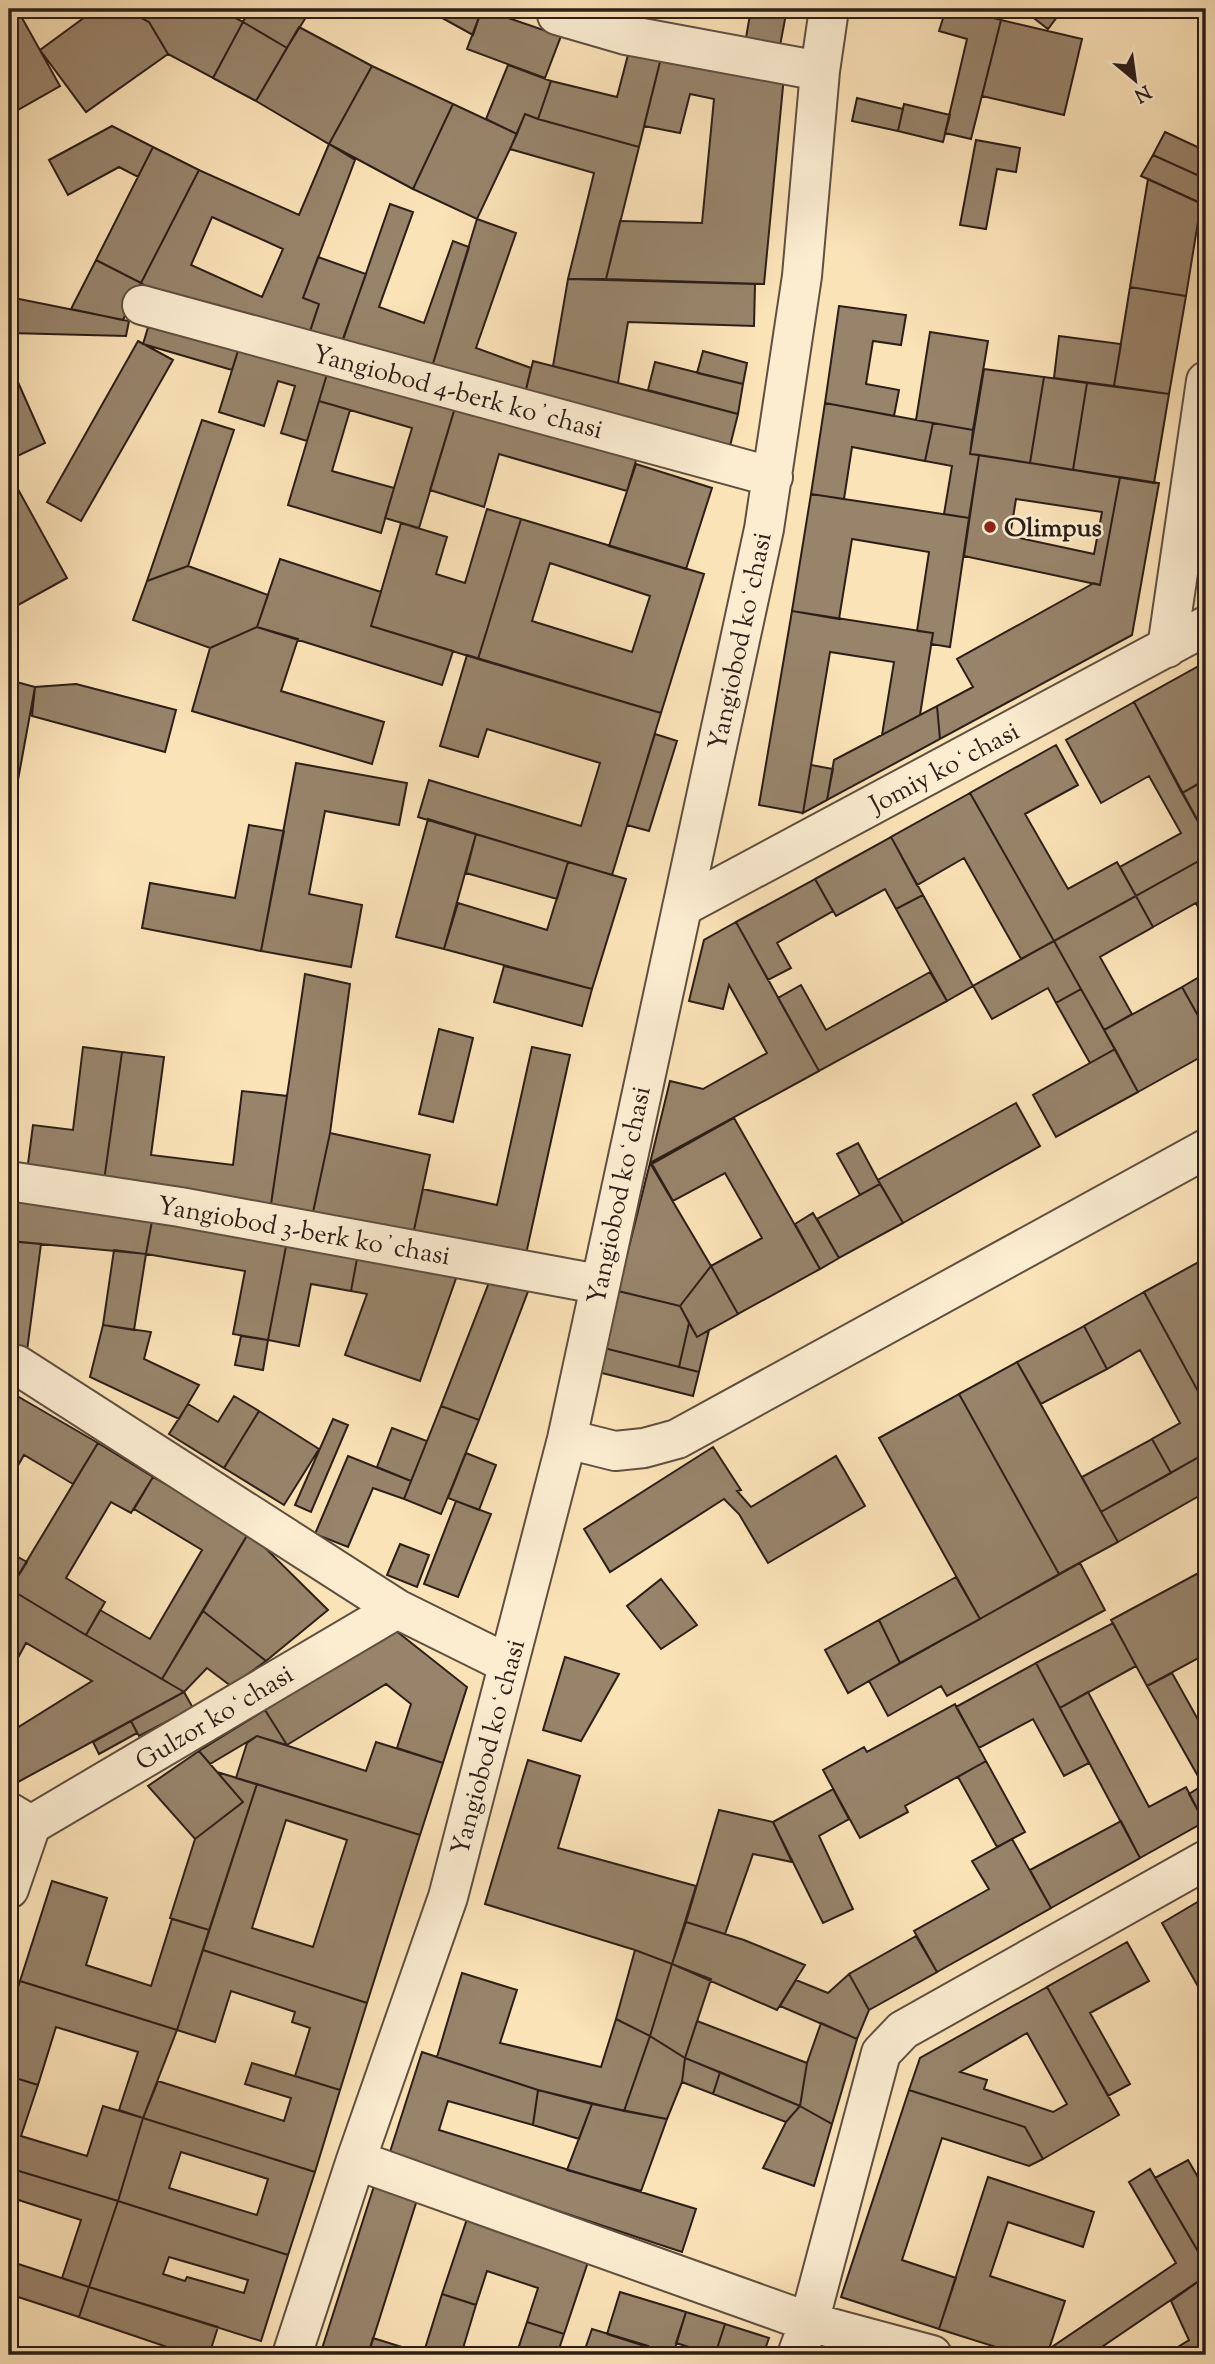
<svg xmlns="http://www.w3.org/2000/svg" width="1215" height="2364" font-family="'Sorts Mill Goudy',serif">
<rect width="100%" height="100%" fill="#fbe3b8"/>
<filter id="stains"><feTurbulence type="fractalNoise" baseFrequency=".00286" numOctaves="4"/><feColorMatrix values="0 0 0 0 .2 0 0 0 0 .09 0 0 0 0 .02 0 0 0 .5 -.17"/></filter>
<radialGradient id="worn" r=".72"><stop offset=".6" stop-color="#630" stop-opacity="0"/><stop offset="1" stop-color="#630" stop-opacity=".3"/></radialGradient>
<path fill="#98846b" stroke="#2d1e18" stroke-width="2" fill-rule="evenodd" d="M9,9H17L60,86L9,115Z
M96,9H125L149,22L168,54L86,112L40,50Z
M125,9H219L243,22L213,78L168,54L149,22Z
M250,9H311L287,48L243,22Z
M426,9H482L473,35Z
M482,9L561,36L545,78L467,49Z
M588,9H643L637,31Z
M751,9H787L778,56L744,49Z
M946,9H961L1001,20L971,139L945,133L967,39L939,31Z
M1022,9H1063L1048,29Z
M1001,20L1082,39L1064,115L982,96Z
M243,22L287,48L256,101L213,78Z
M299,27L372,66L329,144L256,101Z
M630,47L662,54L639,147L538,119L551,81L617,97Z
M662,54L784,76L764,284L606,279L620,221L702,223L714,99L690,94L680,133L644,126Z
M508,65L551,81L538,119L525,114L517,134L486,119Z
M372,66L453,104L413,189L329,144Z
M857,98L903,109L898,131L852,121Z
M453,104L517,134L477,219L413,189Z
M904,104L950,115L943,142L898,131Z
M525,114L538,119L639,147L606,279H568L594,173L510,149Z
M112,126L153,147L138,177L119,167L68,195L49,160Z
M1165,132L1206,151V179L1153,155Z
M976,140L1020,148L1016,172L997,169L986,229L960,225Z
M329,144L355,160L303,298L319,304L305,347L190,314L141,283L199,170L299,215ZM212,217L283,249L262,297L191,265Z
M153,147L199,170L141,283L96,260Z
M1153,155L1206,179V206L1141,176Z
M1148,179L1201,203L1186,296L1130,287Z
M390,204L413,212L379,307L424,323L453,241L469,247L431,370L343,340Z
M477,219L516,233L476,348L531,368L523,402L431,370Z
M318,257L366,274L340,347L308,337L319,304L303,298Z
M96,260L141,283L123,320L71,309Z
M568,279L755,284L754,326L628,322L618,383L553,366Z
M1130,287L1186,296L1169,394L1114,386Z
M9,297L129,321L126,336L9,333Z
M839,306L906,315L901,345L873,341L866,384L899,390L894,416L825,403Z
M153,311L242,338L232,370L143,344Z
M930,332L988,341L973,430L916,420Z
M1059,336L1121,344L1114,386L1054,378Z
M242,338L330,364L307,441L281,433L295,386L278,381L264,426L219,412Z
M138,341L173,360L81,521L47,502Z
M703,351L747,363L743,384L697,373Z
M533,361L738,414L728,454L523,402Z
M9,362L45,443L9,460Z
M655,362L743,384L738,414L648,390Z
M330,364L457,401L419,528L385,518L412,428L319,401Z
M984,369L1044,377L1030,463L970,454Z
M1044,377L1087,383L1073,470L1030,463Z
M1087,383L1169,394L1154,483L1073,470Z
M319,401L350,410L332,471L394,488L381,533L288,505Z
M457,401L638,454L627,491L499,454L484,507L430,490Z
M825,403L933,423L925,461L852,447L844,499L811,494Z
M202,420L234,430L188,566L147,581Z
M933,423L973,430L970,454L979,455L969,518L944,514L952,466L925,461Z
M979,455L1120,477L1100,585L964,556ZM1016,499L1102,512L1094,554L1010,536Z
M636,464L712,488L686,569L609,546Z
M9,473L67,578L9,610Z
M1120,477L1159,483L1132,635L940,739L937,706L973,687L957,659L1094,583L1100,585Z
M811,494L969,518L950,647L931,644L933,633L917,631L929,552L852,539L839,619L792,611Z
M487,509L521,519L478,659L371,626L401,523L447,537L436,574L465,583Z
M521,519L704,574L661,713L478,659ZM550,563L650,596L632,652L532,621Z
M280,559L381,592L371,626L453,651L442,685L257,627Z
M188,566L268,595L257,627L210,648L133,620L147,581Z
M792,611L933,633L920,715L882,735L894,662L830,652L803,813L759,805Z
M257,627L298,639L281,691L384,722L372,764L192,711L210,648Z
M467,655L661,713L612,875L418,817L429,780L581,826L600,763L487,729L478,757L440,746Z
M1206,662V751L1203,753L1206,760V779L1182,793L1134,702Z
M9,680L35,687L9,829Z
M76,684L176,710L165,752L32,716L35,687Z
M1134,702L1206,836V857L1136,896L1120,867L1181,833L1149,776L1101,803L1066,740Z
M937,706L940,739L827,800L834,760Z
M655,734L677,741L649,831L627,825Z
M1056,745L1078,785L1025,814L1068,889L1117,862L1136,896L1054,941L970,793Z
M296,763L407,783L399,825L325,811L309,894L362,905L351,967L261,951Z
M811,765L833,769L827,800L803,813Z
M1202,782L1206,789V836L1182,793Z
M970,793L1054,941L1021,959L964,858L917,885L891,837Z
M428,819L476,834L444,949L396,937Z
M249,825L284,831L261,951L142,928L150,883L235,898Z
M476,834L568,862L557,899L466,873Z
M891,837L923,895L896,909L885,889L836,916L815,879Z
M1206,857V923L1196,903L1153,927L1136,896Z
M568,862L626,879L592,989L444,949L458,903L547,930Z
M815,879L833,911L777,943L791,968L768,980L736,922Z
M923,895L973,986L947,1001L896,909Z
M1136,896L1153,927L1100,957L1132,1014L1104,1030L1054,941Z
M736,922L819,1071L650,1163L670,1081L703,1089L767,1053L729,985L723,1009L689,1001L704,940Z
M1054,941L1081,989L1056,1003L1048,988L992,1019L973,986Z
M504,966L592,989L582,1026L494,1002Z
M930,972L947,1001L819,1071L778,998L801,985L826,1030Z
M1206,973V1030L1182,987Z
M305,974L350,984L330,1133L312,1217L270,1211Z
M1182,987L1206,1030V1054L1138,1092L1104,1030Z
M1081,989L1115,1049L1090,1063L1056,1003Z
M439,1029L473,1038L453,1122L419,1114Z
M83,1047L122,1052L103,1188L26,1179L33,1125L73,1130Z
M532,1047L570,1055L524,1263L412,1239L423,1189L497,1205Z
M1115,1049L1138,1092L1056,1137L1033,1095Z
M122,1052L164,1057L151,1155L233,1165L242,1091L287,1096L270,1211L103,1188Z
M1016,1103L1040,1146L903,1223L878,1180Z
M734,1118L820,1269L738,1314L711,1266L762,1238L725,1173L673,1201L652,1164Z
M330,1133L430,1155L412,1239L312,1217Z
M858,1143L880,1184L860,1195L837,1154Z
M650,1163L711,1266L680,1306L618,1291Z
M880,1184L903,1223L839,1258L817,1219Z
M9,1192L154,1210L146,1254L9,1241Z
M154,1210L288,1236L268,1340L233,1334L245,1271L146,1254Z
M813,1213L839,1258L820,1269L795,1224Z
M288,1236L359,1248L351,1291L311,1284L299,1346L268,1340Z
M11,1241L41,1244L27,1351L9,1349V1261Z
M359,1248L460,1267L420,1381L345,1355L367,1294L351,1291Z
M114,1250L146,1254L134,1330L103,1325Z
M1206,1258V1328L1201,1330L1206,1340V1406L1144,1292Z
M711,1266L738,1314L697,1337L680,1306Z
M495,1267L532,1281L479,1420L441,1406Z
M618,1291L680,1306L689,1323L679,1367L604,1348Z
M1144,1292L1206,1406V1453L1171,1473L1152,1439L1180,1423L1140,1350L1107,1369L1084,1326Z
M689,1323L697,1337L709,1330L699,1372L679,1367Z
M103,1325L151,1332L144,1359L199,1385L179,1419L90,1377Z
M1084,1326L1107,1369L1041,1404L1017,1362Z
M241,1336L268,1340L263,1370L235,1365Z
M604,1348L699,1372L693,1396L598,1372Z
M1017,1362L1118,1542L1059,1574L959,1394Z
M12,1393L98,1443L73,1484L24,1455L9,1481V1399Z
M959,1394L1059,1574L980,1619L879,1438Z
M234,1396L259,1411L224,1468L169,1434L188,1404L218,1422Z
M441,1406L479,1420L441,1514L404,1499Z
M259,1411L319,1449L284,1505L224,1468Z
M333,1419L348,1425L311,1512L295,1505Z
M392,1428L427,1441L411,1481L377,1467Z
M1152,1439L1171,1473L1101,1512L1082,1477Z
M98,1443L153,1477L131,1513L111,1502L66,1578L105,1602L86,1635L10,1589Z
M713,1447L741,1490L737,1491L751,1507L836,1456L865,1506L768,1563L739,1514L724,1499L610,1572L584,1529Z
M466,1453L496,1465L479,1510L448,1498Z
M1206,1453V1492L1118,1542L1101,1512Z
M348,1456L411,1481L404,1499L373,1488L348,1547L315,1534Z
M153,1477L249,1532L162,1679L86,1635L100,1610L150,1639L202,1550L134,1509Z
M456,1501L491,1514L458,1597L424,1584Z
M249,1532L328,1610L266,1661L203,1611Z
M400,1544L429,1555L417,1587L387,1575Z
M9,1552L27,1562L10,1589L9,1588Z
M1080,1563L1105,1610L947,1696L941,1686L888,1716L869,1681Z
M1206,1569V1654L1147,1686L1111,1620Z
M956,1577L980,1619L900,1663L879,1620Z
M661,1579L697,1625L661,1649L627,1606Z
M10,1589L86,1635L184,1692L18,1782L9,1777V1729L12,1731L92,1681L26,1643L14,1665L9,1662Z
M203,1611L266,1661L231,1686L207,1668L184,1692L162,1679Z
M879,1620L900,1663L848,1693L825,1650Z
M1113,1623L1136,1666L1060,1708L1036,1663Z
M395,1630L467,1687L443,1763L397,1748L411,1704L386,1684L287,1745L265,1710Z
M565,1657L619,1674L581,1741L543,1730Z
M1036,1663L1089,1763L1064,1776L1033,1719L979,1748L956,1707Z
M1172,1673L1206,1734V1821L1204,1822L1189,1794L1203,1785L1147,1686Z
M184,1692L193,1708L139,1736L131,1721Z
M1088,1692L1149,1807L1186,1787L1204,1822L1140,1858L1060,1708Z
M955,1704L986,1761L905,1806L908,1812L860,1838L823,1770L864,1747L867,1752Z
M265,1710L287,1745L257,1736L210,1764L199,1751Z
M131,1721L137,1733L99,1754L93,1742Z
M257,1736L366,1771L376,1742L443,1763L420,1835L236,1778L247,1743Z
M199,1751L243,1802L195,1839L148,1786Z
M528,1760L580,1776L558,1848L696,1886L672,1964L635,1950L485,1904Z
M986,1761L1025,1832L997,1847L958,1777Z
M217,1772L257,1784L209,1930L170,1918L195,1839L243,1802Z
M257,1784L420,1835L367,2003L203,1950ZM286,1820L347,1840L313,1947L252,1928Z
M833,1789L849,1819L819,1836L853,1909L823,1923L773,1822Z
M719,1810L773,1822L792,1862L753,1854L725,1934L686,1922Z
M1121,1821L1140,1858L1051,1908L1030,1870Z
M1012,1839L1051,1908L937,1972L914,1931L989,1889L972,1861Z
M52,1881L107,1898L86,1965L151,1986L172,1919L209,1930L177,2030L20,1981Z
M1206,1897V1996L1204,1997L1162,1923Z
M686,1922L744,1940L805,1965L777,2010L672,1964Z
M916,1936L937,1972L869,2010L849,1974Z
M1127,1942L1149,1981L1090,2013L1130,2084L1108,2096L1047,1987Z
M203,1950L367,2003L340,2090L295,2076L310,2028L292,2022L295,2012L231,1991L215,2042L177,2030Z
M635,1950L672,1964L650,2036L616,2019Z
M672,1964L711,1979L685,2058L650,2036Z
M462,1973L517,1990L500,2043L601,2067L616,2019L650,2036L624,2111L538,2090L437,2057Z
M849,1974L869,2010L857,2039L780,2006L796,1980L828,1993Z
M20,1981L177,2030L143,2118L119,2110L138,2052L56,2027L38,2085L9,2076V2015Z
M1047,1987L1119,2115L1043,2159L1025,2127L909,2090L920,2058ZM1027,2033L1067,2104L1053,2112L984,2089L987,2080L960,2072Z
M697,2021L807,2063L800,2106L685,2058Z
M821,2023L857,2039L832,2124L800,2106L807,2063Z
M650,2036L685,2058L682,2082L667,2119L624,2111Z
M422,2052L538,2090L533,2125L448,2101L439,2130L696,2209L682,2252L389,2155Z
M685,2058L720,2072L713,2094L682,2082Z
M252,2063L340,2090L315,2172L143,2118L158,2081L284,2121L291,2098L245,2084Z
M720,2072L800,2106L786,2122L713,2094Z
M9,2076L38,2085L21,2136L87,2156L103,2106L143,2118L118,2201L9,2168Z
M538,2090L592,2104L579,2139L533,2125Z
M909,2090L1025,2127L1043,2159L1029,2166L942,2138L902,2260L956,2278L939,2329L841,2297Z
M592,2104L667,2119L641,2191L567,2170Z
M800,2106L832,2124L814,2186L763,2168L786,2122Z
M143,2118L315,2172L288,2255L118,2201ZM181,2152L268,2179L257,2215L169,2188Z
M1188,2160L1206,2191V2265L1155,2178Z
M9,2168L118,2201L89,2287L62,2278L81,2220L9,2197Z
M1150,2169L1206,2265V2276L1090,2355H1047L1049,2349L1176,2263L1129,2182Z
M988,2177L1094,2212L1083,2247L1008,2222L990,2276L1065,2301L1047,2355H1021L939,2329Z
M374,2186L417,2200L368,2355H320Z
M118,2201L288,2255L261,2341L89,2287ZM169,2257L248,2280L244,2293L187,2277L185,2281L163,2274Z
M468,2216L590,2256L564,2334L527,2322L538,2288L487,2271L476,2305L442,2294Z
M9,2261L89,2287L79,2317L9,2294Z
M1206,2276V2355H1165L1189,2340L1171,2301Z
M89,2287L218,2327L209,2355H177L179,2351L79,2317Z
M620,2292L686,2312L673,2355L607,2334Z
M442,2294L476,2305L461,2355H423Z
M686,2312L725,2324L715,2355L676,2343Z
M527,2322L564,2334L557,2355H516Z
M725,2324L769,2338L763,2355H715Z
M592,2329L648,2346L645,2355H583Z
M373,2338L424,2354L423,2355H368Z
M833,2348L855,2355H831Z"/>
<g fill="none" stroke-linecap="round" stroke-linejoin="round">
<defs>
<path id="minor" d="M557,15L626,35L820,71
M142,305L773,477
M1167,648L1206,381
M682,907L1206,626
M9,1181L180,1207L598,1284
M17,1365L397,1609L508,1664
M567,1439L615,1451L644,1448L677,1439L1206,1149
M9,1812L31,1825L397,1609
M9,1889L31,1825
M356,2160L809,2322L932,2355
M292,2355L356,2160L448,1897L567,1439L764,529L802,276L820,71L829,9
M797,2355L809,2322L881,2053L903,2030L1206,1860"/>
</defs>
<use href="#minor" stroke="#604f40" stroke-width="42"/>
<use href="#minor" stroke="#fcedd1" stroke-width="38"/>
</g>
<circle fill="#8f2418" stroke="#fcedd1" stroke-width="2.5" cx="990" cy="527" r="7"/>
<g text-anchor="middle" stroke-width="5" stroke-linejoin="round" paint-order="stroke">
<g font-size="26" fill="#2d1e18" stroke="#fcedd1">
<text transform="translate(458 391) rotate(15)" y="9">Yangiobod 4-berk koʼchasi</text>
<text transform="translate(739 641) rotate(-78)" y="9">Yangiobod koʻchasi</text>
<text transform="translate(944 767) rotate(-28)" y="9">Jomiy koʻchasi</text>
<text transform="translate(618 1195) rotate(-78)" y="9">Yangiobod koʻchasi</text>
<text transform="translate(304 1230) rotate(10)" y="9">Yangiobod 3-berk koʼchasi</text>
<text transform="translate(214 1717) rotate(-31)" y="9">Gulzor koʻchasi</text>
<text transform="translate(487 1747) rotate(-75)" y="9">Yangiobod koʻchasi</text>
</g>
<g font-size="26" font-weight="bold" fill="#2d1e18" stroke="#fcedd1" text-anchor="start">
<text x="1004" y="536">Olimpus</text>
</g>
</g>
<rect width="1215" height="2364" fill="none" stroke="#fbe3b8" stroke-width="35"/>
<rect x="10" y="10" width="1194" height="2343" fill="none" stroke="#2d1e18" stroke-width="3.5"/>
<rect x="18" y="18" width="1180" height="2329" fill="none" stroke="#2d1e18" stroke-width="2"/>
<g transform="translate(1135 80) rotate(151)" stroke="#fcedd1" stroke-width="5" paint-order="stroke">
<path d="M0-5L12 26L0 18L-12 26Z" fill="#2d1e18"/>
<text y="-10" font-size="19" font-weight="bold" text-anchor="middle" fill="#2d1e18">N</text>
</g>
<rect width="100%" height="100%" filter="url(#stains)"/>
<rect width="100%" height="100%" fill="url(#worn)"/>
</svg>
